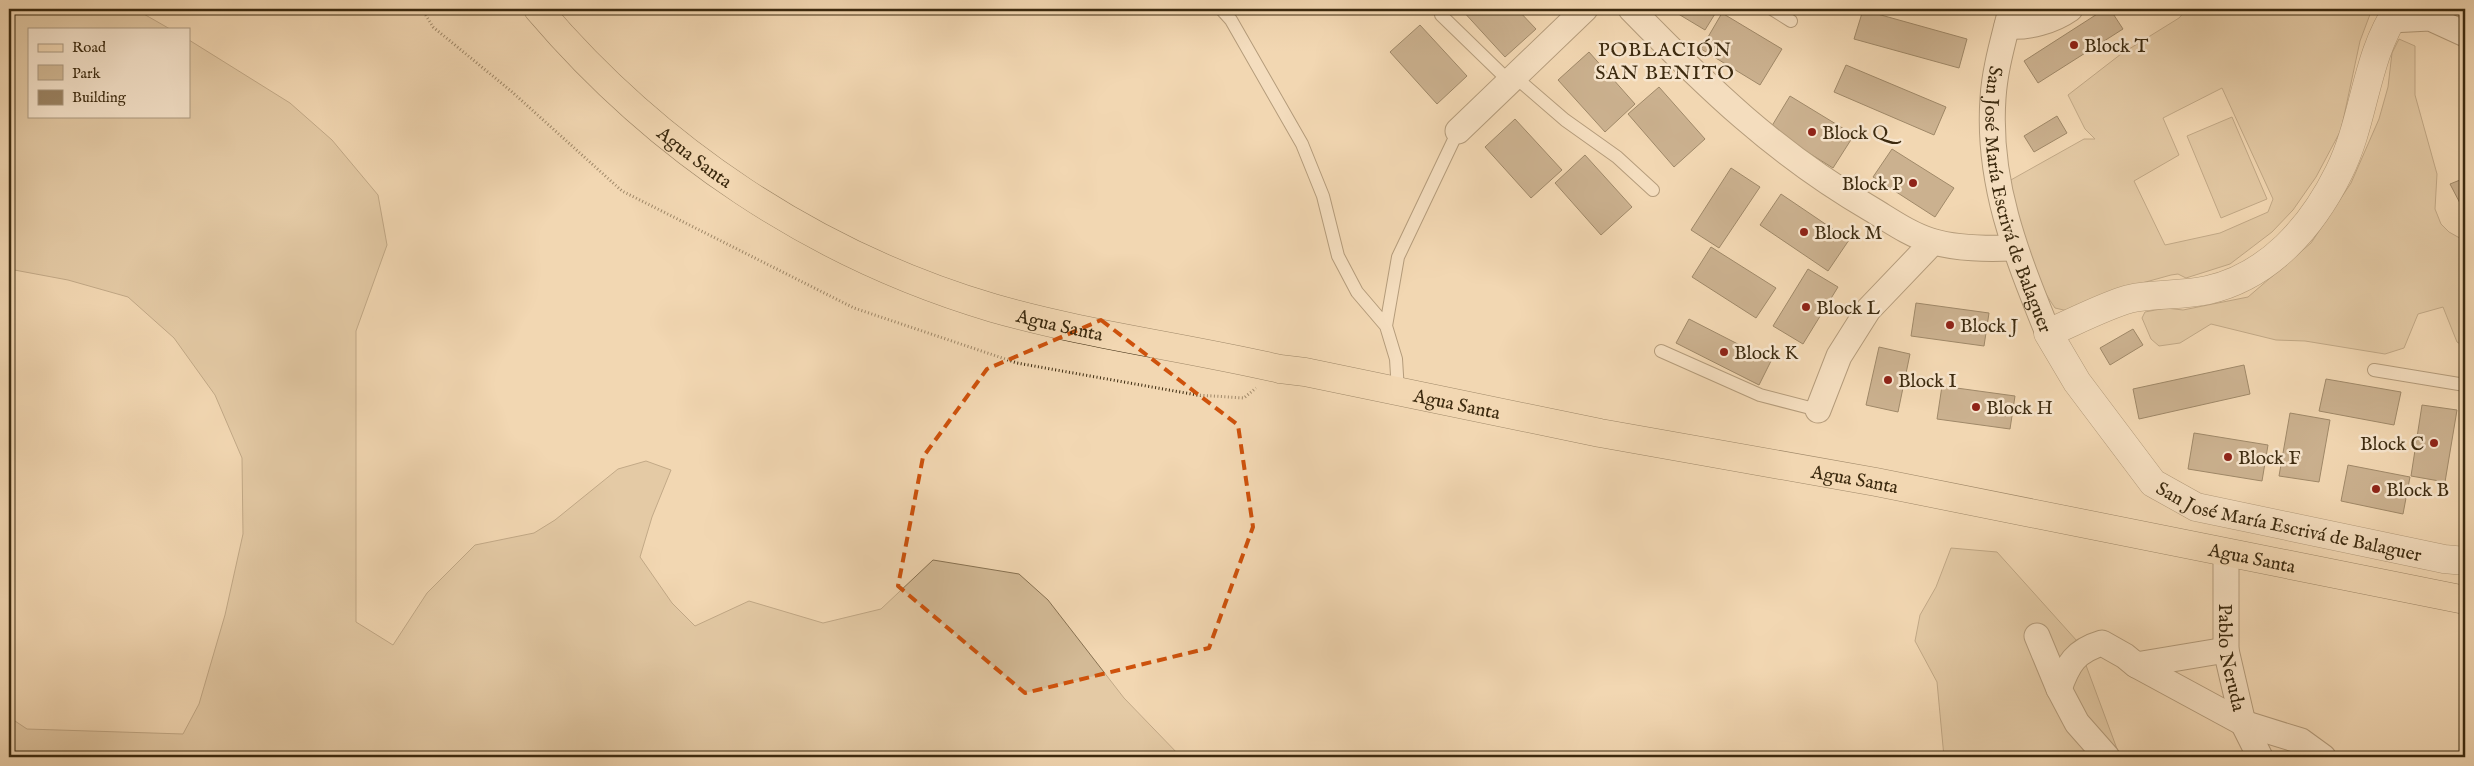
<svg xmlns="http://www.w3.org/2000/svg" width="2474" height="766" font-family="'IM FELL English',serif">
<rect width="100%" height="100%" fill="#f2d7b2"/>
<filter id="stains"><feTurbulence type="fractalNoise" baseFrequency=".004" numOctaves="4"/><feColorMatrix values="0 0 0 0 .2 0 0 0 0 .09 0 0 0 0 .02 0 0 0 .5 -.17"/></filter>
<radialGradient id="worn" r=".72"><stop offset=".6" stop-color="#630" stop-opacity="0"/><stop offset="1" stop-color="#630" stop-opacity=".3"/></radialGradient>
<path fill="#d3ba96" stroke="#887252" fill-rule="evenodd" d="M9,9H135L170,29H29V116H189V40L290,103L332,140L378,195L387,245L356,331V622L393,645L427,593L475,545L534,533L555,520L618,469L646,461L671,470L652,517L640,557L672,603L695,626L749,601L823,623L881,609L933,560L1019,574L1048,600L1124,698L1181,757H9V717L27,729L183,734L199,704L225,615L243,534L242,458L215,395L174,338L128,297L68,280L9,269Z
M2187,9H2372L2360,41L2341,130L2316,177L2293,210L2272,232L2230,264L2186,278L2178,274L2171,275L2106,293L2068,311L2055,308C2029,271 2019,224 2009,181L2084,139H2095L2085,129L2068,95L2121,54L2179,18ZM2222,88L2273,199L2268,212L2220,233L2165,245L2134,181L2179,155L2163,118Z
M2399,39L2415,46V95L2437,174L2435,209L2441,224L2449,232L2465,241V347L2457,342L2443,307L2418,314L2404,348L2385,354L2305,341L2276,340L2211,324L2180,343L2159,346L2151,339L2142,318L2145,312L2166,308L2183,310L2248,297L2311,243L2351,183L2379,119L2388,87L2392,53Z
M2232,117L2267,199L2221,218L2187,136Z
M1951,548L1997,552L2077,641L2120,757H1944L1937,682L1915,641L1920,615L1936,587Z"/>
<path fill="#9b8464" stroke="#3c2a0f" d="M1461,9H1517L1536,29L1505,57Z
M1670,9H1718L1705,30Z
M2105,9H2110L2123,29L2038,83L2024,61Z
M1863,10L1967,39L1959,68L1854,39Z
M1722,13L1782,49L1760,85L1701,49Z
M1420,25L1467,76L1437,104L1390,52Z
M1589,52L1635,104L1605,132L1558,80Z
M1846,65L1946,107L1934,135L1834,92Z
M1659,87L1705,139L1674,167L1628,114Z
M1790,96L1854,135L1833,168L1770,129Z
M2057,116L2067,133L2034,152L2024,136Z
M1515,119L1562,170L1531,198L1485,147Z
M1892,149L1954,188L1935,217L1873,177Z
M1585,155L1632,207L1601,235L1555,183Z
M1731,168L1760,187L1719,248L1691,230Z
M2465,178V206L2462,207L2450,184Z
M1781,194L1849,240L1828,271L1760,225Z
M1711,247L1776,288L1756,318L1692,277Z
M1808,269L1838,287L1803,344L1773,326Z
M1916,303L1989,313L1984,346L1911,336Z
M1689,319L1771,361L1759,385L1676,343Z
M2133,329L2143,345L2110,365L2100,348Z
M1879,347L1910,354L1898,412L1866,405Z
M2244,365L2250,394L2139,419L2133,389Z
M2326,379L2401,392L2394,425L2319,411Z
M1942,386L2015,396L2010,429L1937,419Z
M2422,405L2457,410L2445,482L2411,476Z
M2290,413L2330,420L2319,482L2279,476Z
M2194,433L2268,445L2262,481L2188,469Z
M2348,465L2410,477L2403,514L2341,501Z
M2465,499V528L2460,527Z"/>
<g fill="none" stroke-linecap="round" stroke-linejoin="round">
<defs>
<path id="service" d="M1221,9L1231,20L1302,144L1323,196L1338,256L1357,292L1386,326L1396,359L1398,391
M1772,9L1791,21
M1441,15L1509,81
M1514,76L1565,120L1617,157L1653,190
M1386,326L1398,257L1458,131
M1661,351L1760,395L1818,410
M2374,370L2465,385"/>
<g id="minor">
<path d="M1631,9C1707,87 1776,154 1871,209C1891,221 1909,234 1931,241C1957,249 1987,249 2014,248"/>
<path id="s1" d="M2011,9C2004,39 1995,67 1993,98C1987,184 2017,256 2048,333"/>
<path d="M2390,20L2430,18L2465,34"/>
<path d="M2007,26C2028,28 2053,21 2070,9"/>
<path d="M1458,131L1585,9"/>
<path d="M1818,410L1839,356L1868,310L1933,242"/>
<path id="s2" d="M2226,553V650L2243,723L2260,757"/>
<path d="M2037,636L2059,689L2077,723L2107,757"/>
<path d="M2136,665L2243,723L2301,741L2323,757"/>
<path d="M2059,689C2068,664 2075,651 2102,643L2125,656L2136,665L2226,650"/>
</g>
<g id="tertiary">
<path id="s3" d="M2398,9C2365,57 2365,120 2339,172C2312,227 2269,276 2208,290C2182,296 2154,293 2129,299C2104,306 2072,323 2048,333L2077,382L2153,483L2196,507L2444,559L2465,561"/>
</g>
<g id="primary">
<path id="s4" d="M538,9C658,150 814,255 993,308C1087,335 1185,347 1280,369L1305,372L1600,433L1876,482L2465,600"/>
</g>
</defs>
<use href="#service" stroke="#6a5538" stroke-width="14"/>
<use href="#minor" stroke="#6a5538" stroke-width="27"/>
<use href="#tertiary" stroke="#6a5538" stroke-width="29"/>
<use href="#primary" stroke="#3c2a0f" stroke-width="29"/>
<path stroke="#3c2a0f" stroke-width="3" stroke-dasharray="1 2.5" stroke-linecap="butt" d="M422,9L433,27L511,91L622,191L854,308L1017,363L1197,395L1244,398L1256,388"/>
<use href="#service" stroke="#f7e5cd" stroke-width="12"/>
<use href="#minor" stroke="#f7e5cd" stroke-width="25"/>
<use href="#tertiary" stroke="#f7e5cd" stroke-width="28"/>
<use href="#primary" stroke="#f2d7b2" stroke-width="28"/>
</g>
<path d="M0 0H2474V766H0ZM1101,320L1238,425L1253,527L1209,648L1025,693L898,586L923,457L987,369Z" fill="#f2d7b2" fill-opacity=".55" fill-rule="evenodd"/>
<path fill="none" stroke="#ce520c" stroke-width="4" stroke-dasharray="10 6" stroke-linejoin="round" d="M1101,320L1238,425L1253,527L1209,648L1025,693L898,586L923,457L987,369Z"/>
<g fill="#8f2418" stroke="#f7e5cd" stroke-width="2">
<circle cx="2074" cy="45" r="5"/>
<circle cx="1812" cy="132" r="5"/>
<circle cx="1913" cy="183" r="5"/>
<circle cx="1804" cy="232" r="5"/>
<circle cx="1806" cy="307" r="5"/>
<circle cx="1950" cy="325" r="5"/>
<circle cx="1724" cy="352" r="5"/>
<circle cx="1888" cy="380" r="5"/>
<circle cx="1976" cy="407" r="5"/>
<circle cx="2434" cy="443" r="5"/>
<circle cx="2228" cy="457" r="5"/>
<circle cx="2376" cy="489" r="5"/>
</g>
<g text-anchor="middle" stroke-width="5" stroke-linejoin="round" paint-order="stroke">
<g font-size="19" fill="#3c2a0f" stroke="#f7e5cd" text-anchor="start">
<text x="2084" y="52">Block T</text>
<text x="1822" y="139">Block Q</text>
<text x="1903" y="190" text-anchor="end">Block P</text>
<text x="1814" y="239">Block M</text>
<text x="1816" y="314">Block L</text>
<text x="1960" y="332">Block J</text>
<text x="1734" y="359">Block K</text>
<text x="1898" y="387">Block I</text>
<text x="1986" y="414">Block H</text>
<text x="2424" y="450" text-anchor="end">Block C</text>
<text x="2238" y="464">Block F</text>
<text x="2386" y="496">Block B</text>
</g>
<g font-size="19" fill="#3c2a0f" stroke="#f7e5cd">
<text dy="7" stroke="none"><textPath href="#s4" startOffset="216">Agua Santa</textPath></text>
<text dy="7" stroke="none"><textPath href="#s1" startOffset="196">San José María Escrivá de Balaguer</textPath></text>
<text dy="7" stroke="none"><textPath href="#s4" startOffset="621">Agua Santa</textPath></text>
<text dy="7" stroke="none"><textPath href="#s4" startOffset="1026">Agua Santa</textPath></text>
<text dy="7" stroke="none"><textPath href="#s4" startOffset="1431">Agua Santa</textPath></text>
<text dy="7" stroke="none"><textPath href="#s3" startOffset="850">San José María Escrivá de Balaguer</textPath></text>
<text dy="7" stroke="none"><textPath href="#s4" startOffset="1836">Agua Santa</textPath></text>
<text dy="7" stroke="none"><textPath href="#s2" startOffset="105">Pablo Neruda</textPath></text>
</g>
<g font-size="20" letter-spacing="1" fill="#3c2a0f" stroke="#f7e5cd">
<text x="1665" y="56">POBLACIÓN<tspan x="1665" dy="23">SAN BENITO</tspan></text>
</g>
</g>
<rect width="2474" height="766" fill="none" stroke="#f2d7b2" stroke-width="30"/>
<rect x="10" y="10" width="2454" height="746" fill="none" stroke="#3c2a0f" stroke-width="2.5"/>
<rect x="15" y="15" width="2444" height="736" fill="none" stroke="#3c2a0f"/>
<rect x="28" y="28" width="162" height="90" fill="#f7e5cd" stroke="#ac9a81"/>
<rect x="38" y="44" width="25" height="8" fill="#f2d7b2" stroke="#ac9a81"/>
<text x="72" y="52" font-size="15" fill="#3c2a0f">Road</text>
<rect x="38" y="65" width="25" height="15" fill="#d3ba96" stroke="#ac9a81"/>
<text x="72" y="78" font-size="15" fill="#3c2a0f">Park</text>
<rect x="38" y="90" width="25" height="15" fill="#9b8464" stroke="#ac9a81"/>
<text x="72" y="102" font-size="15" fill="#3c2a0f">Building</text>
<rect width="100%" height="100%" filter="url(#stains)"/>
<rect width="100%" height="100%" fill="url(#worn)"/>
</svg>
